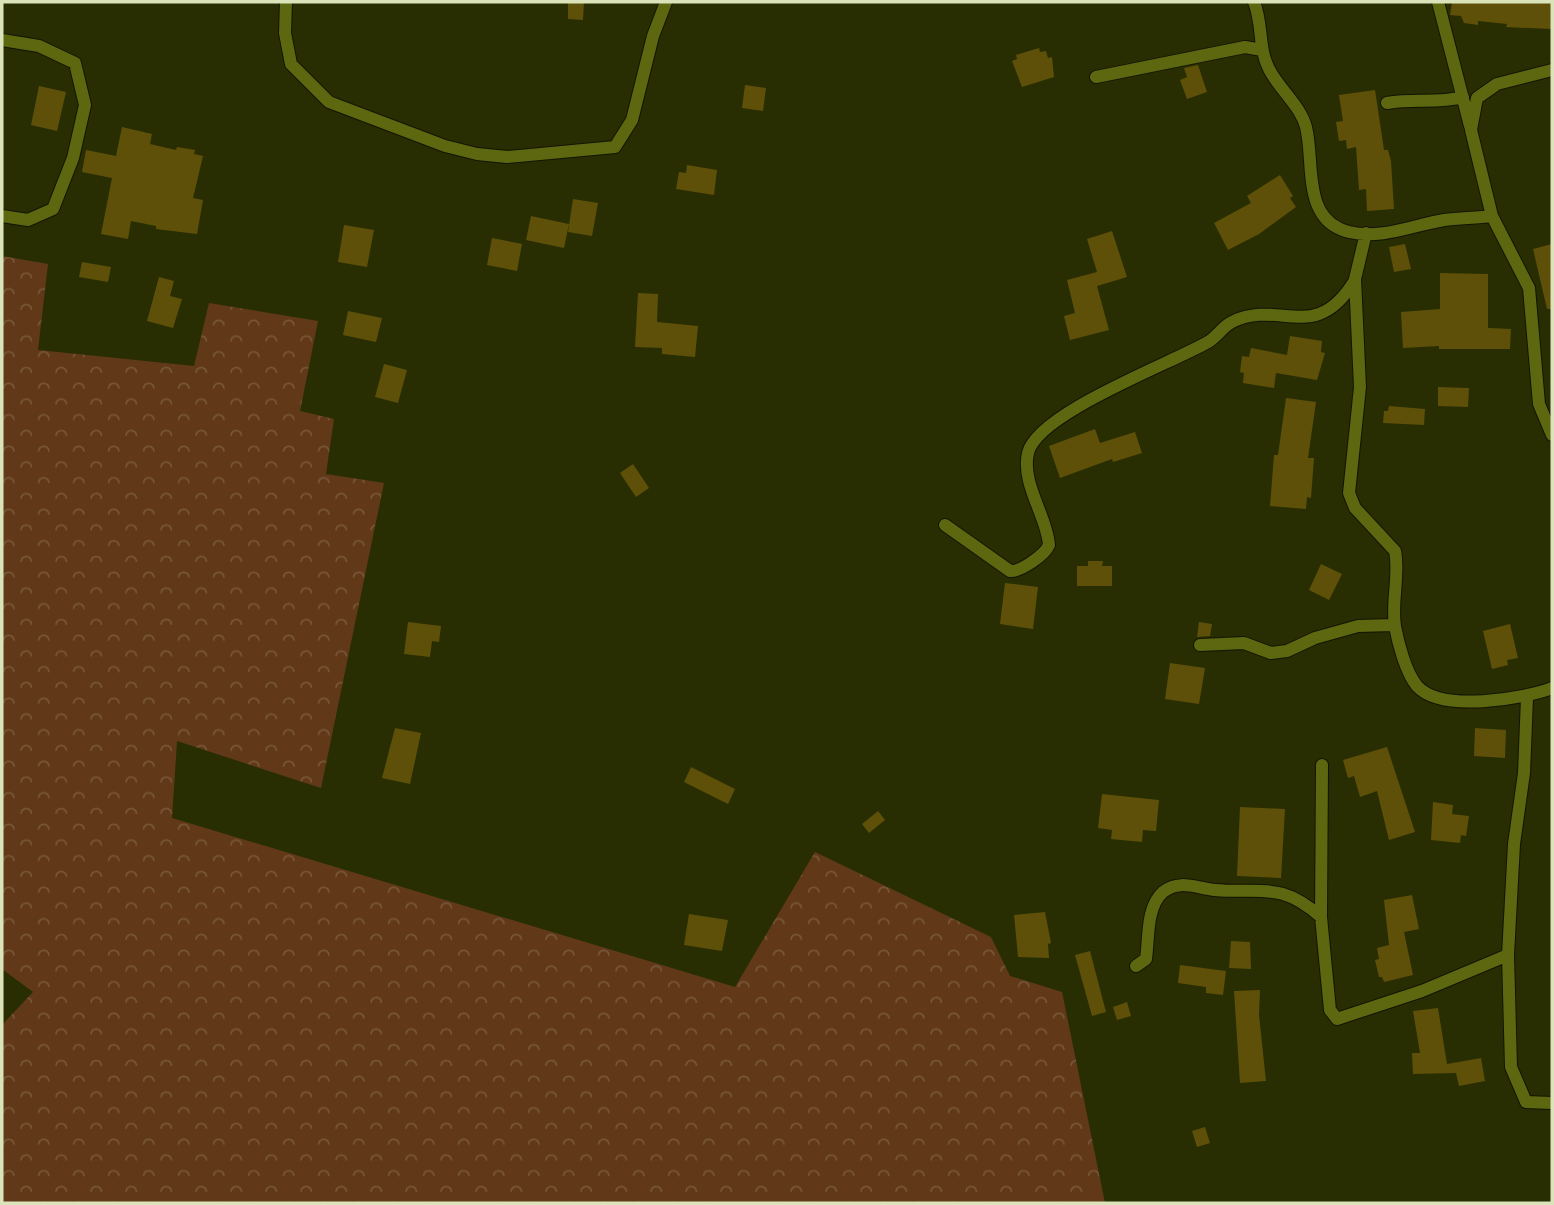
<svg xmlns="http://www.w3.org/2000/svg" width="1554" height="1205" font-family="'PT Sans',sans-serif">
<defs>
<pattern id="forest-crowns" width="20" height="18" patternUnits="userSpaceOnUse" patternTransform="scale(1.75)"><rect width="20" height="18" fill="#613919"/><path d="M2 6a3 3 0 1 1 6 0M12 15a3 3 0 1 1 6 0" fill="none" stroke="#775638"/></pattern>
</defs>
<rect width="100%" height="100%" fill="#282e02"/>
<path fill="url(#forest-crowns)" d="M2,256L48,264L38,350L194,366L209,303L318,321L300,411L334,419L326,474L384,483L321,788L177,741L172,818L735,987L815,852L991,937L1010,976L1062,992L1105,1203H2V1025L33,992L2,969Z"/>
<path fill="#5e5009" d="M568,2H584L583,20L568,19Z
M1452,2H1552V26L1551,29L1506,27L1507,24L1478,21V25L1464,23L1461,16L1450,15Z
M1039,48L1040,52L1046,51L1048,58L1052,57L1054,77L1022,87L1012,61L1017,59L1016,55Z
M1198,65L1207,92L1187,99L1180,80L1187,77L1184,68Z
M745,85L766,88L763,111L742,108Z
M39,86L66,92L57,131L31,125Z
M1375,90L1384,150H1388L1391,161L1394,209L1367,211L1366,189L1359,190L1356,147L1347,149L1346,140L1339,141L1336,122L1343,121L1339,95Z
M122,127L152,134L150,144L176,150L177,147L195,150L194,154L203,156L193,198L203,200L197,234L156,229V226L131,221L128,239L101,234L112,178L82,172L86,150L116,156Z
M687,165L717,170L714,195L676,189L679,172L686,173Z
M1280,175L1293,196L1290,198L1296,207L1259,234L1228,250L1214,223L1251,203L1247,196Z
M573,199L598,203L592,236L568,232Z
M531,216L569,224L564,248L526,240Z
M344,225L374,230L367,267L338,262Z
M1112,231L1127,277L1097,286L1109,330L1070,340L1064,316L1075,313L1067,280L1097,272L1087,239Z
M492,238L522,244L517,271L487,265Z
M1405,244L1411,269L1394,272L1389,247Z
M1552,244V309H1547L1533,249Z
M82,262L111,267L108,282L79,277Z
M1440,273L1488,274V328L1511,329L1510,349H1439V346L1403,348L1401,312L1440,309Z
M159,277L174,281L170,296L182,299L173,328L147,321Z
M638,293L658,294L657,322L698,326L695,357L662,354V348L635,347Z
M348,311L382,318L376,342L343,335Z
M1290,336L1322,341L1321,352L1325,353L1317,380L1276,373L1274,388L1243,383L1244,373L1240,372L1242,356L1249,357L1251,348L1287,355Z
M384,364L407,370L398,403L375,397Z
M1438,387L1469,388L1468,407L1438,406Z
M1286,398L1316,402L1308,458H1314L1311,498L1307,497L1306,509L1270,506L1274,455H1278Z
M1389,406L1425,409L1424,425L1383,423L1384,411H1388Z
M1095,429L1100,443L1135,432L1142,453L1113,462L1112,459L1060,478L1049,446Z
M633,464L649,488L636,497L620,473Z
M1088,561H1103L1102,566H1112V586H1077V566H1088Z
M1321,564L1342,574L1329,600L1309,590Z
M1005,583L1038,587L1033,629L1000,624Z
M408,622L441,626L439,642L432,641L430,657L404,654Z
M1199,622L1212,624L1210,636L1197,637Z
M1510,624L1518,658L1507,660L1508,665L1492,669L1483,631Z
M1170,663L1205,668L1199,704L1165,699Z
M395,728L421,733L410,784L382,778Z
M1475,728L1506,730L1505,758L1474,756Z
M1387,747L1415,832L1389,840L1377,791L1360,797L1354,776L1348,778L1343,760Z
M691,767L735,789L728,804L684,782Z
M1102,794L1159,800L1156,831L1143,830L1142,842L1111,839L1112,830L1098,828Z
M1433,802L1453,805L1452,814L1469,816L1466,836L1461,835L1460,843L1431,840Z
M1240,807L1285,809L1281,878L1237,876Z
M878,811L885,820L869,833L862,824Z
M1412,895L1419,929L1404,932L1413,975L1384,982L1382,977H1379L1375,960L1379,959L1377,948L1389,945L1384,900Z
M1045,912L1051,943L1048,944L1049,958L1018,957L1014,915Z
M689,914L728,920L722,951L684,945Z
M1231,941L1250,942L1251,969L1229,968Z
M1090,951L1106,1012L1092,1016L1075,955Z
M1180,965L1226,971L1223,995L1206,993V987L1178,983Z
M1260,990L1259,1015L1266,1081L1240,1083L1234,991Z
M1127,1002L1131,1016L1117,1020L1113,1007Z
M1438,1008L1447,1064L1481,1058L1485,1081L1459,1086L1456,1073L1413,1074L1412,1053H1420L1413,1011Z
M1205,1127L1210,1143L1197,1147L1192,1131Z"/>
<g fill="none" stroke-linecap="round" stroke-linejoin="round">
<defs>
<path id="street" d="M286,2L285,33L291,64L329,102L445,146L477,154L507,157L615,147L632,120L653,36L666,2
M1254,2C1263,24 1258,48 1269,69C1279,89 1300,105 1306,127C1315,163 1301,220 1349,232C1380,240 1414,225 1444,220C1460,218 1476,218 1492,216
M1438,2L1470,126
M2,40L39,46L75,63L85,105L73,158L53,209L28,220L2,216
M1552,70L1497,84L1477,98L1471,130L1492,216L1529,288L1539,404L1552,435
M1096,77L1245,47L1262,50
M1387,103C1414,98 1437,104 1463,97
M1366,233L1355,279L1360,387L1349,493L1355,508L1395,551C1400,575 1391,602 1395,626C1398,643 1406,673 1417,686C1441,713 1523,699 1552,688
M945,525L1010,571C1020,572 1045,555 1049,545C1047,516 1021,484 1028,453C1037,413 1172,363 1208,342C1217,337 1223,326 1232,322C1280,298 1315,346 1355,280
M1200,645L1244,643L1271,653L1287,651L1315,638L1358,626L1394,625
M1527,698L1524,773L1514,844L1508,955L1511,1067L1526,1102L1552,1103
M1322,765L1321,917L1330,1010L1337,1019L1422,991L1508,955
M1136,966L1146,959C1149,939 1146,907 1163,892C1179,879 1196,888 1215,890C1262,894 1280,881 1321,917"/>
</defs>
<use href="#street" stroke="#121500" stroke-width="14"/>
<use href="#street" stroke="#5d6710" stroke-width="12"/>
</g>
<rect width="1554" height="1205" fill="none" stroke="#dbe3bb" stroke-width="7"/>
</svg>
